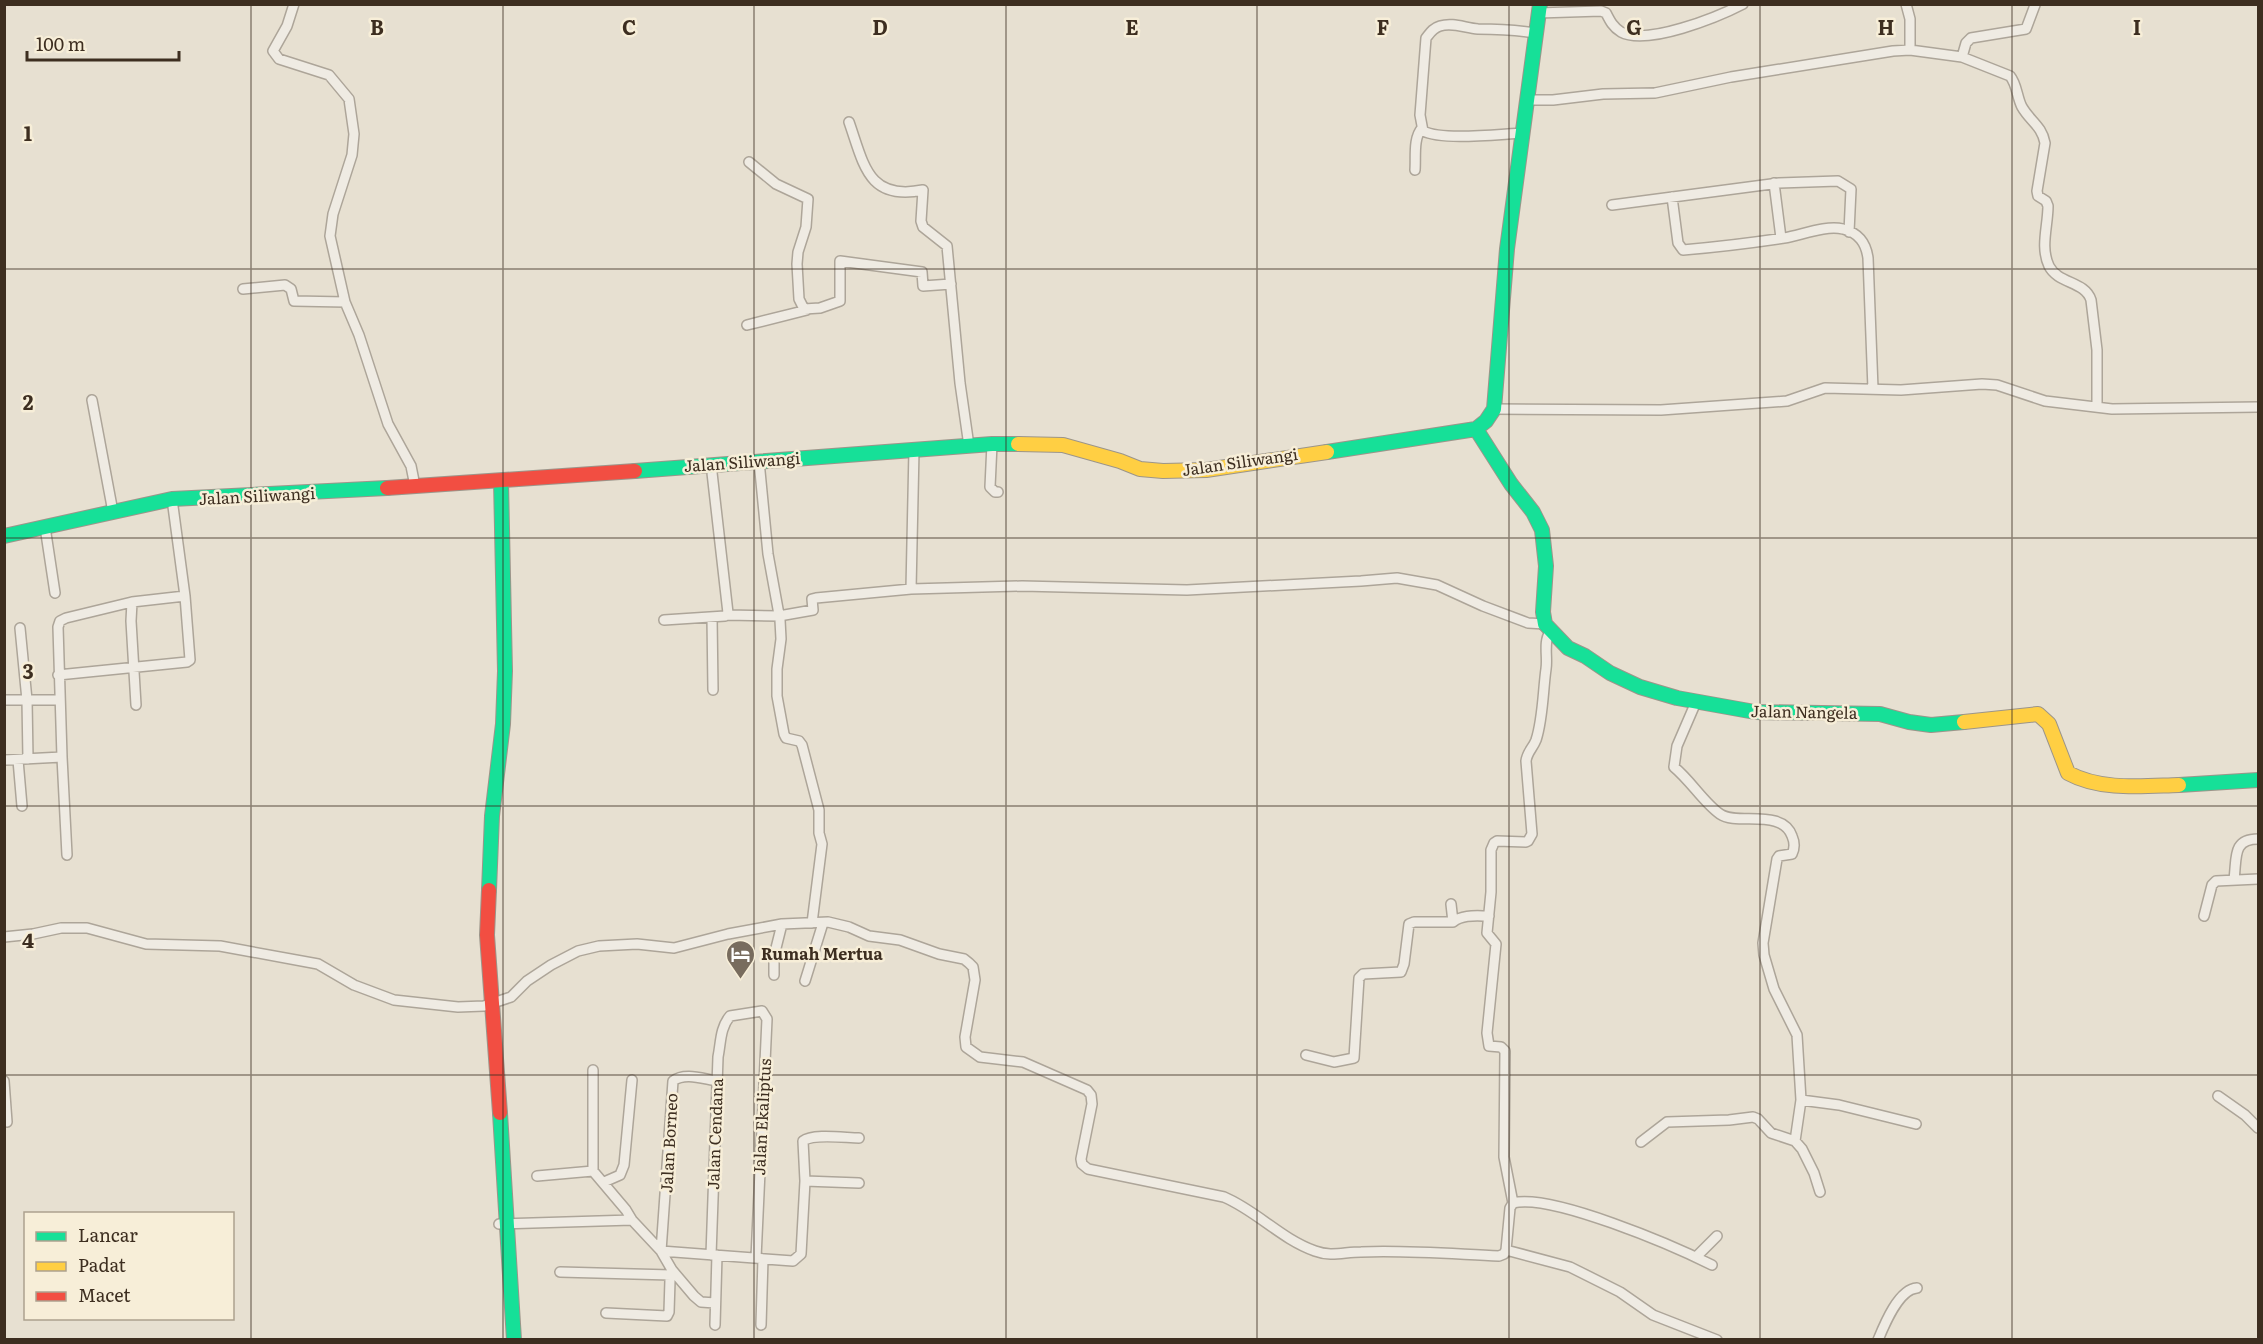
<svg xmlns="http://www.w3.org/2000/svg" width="2263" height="1344" font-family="Literata,serif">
<rect width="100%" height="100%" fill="#e7e0d1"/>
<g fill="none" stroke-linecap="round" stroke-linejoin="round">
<defs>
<path id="street" d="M294,4L287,26L273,51L279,59L329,75L349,99L354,134L352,155L333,214L330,236L345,302L359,335L388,424L411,466L415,486
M1906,4L1910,19V50
M1538,13L1601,11L1606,13C1610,21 1613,27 1621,32C1647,46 1718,17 1743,4
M1962,57L1966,43L1971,38L2026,29L2035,5
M1526,100H1553L1603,94L1655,93L1731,77L1893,51L1910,50L1962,57L2010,76C2017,84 2017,98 2022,107C2030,121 2042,126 2045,143L2037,191L2038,196L2046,201L2048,206C2048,226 2040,247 2049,266C2058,284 2085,281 2091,300L2097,350V407
M849,122C864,165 868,201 923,190L921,221L923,227L947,246L960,383L969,446
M1523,133C1499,134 1443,141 1423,131L1420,115L1426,38C1430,33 1433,28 1440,26C1453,22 1465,28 1478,29C1497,29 1516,30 1535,33
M749,162L776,184L808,199L806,227L798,252L797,264L799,299L804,309L820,308L840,301V261L922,272L923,286L951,284
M1415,170C1416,157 1413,138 1422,128
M1774,183L1781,238
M1672,197L1678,243L1683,250C1717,247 1751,243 1784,238C1802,235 1825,225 1843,229C1859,233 1866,243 1868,258L1873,389
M1612,205L1779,183L1838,181L1851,189L1849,232
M243,289L285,285L291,289L294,301L345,302
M747,325L807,310
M92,400L113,512
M1494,409L1661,410L1787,401L1825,388L1901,390L1982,384L1997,385L2045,401L2112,409L2258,407
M992,444L990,487L995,492H998
M759,461L768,554L780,620L781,639L777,669V696L784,734L786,738L799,741L802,745L819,810V833L822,844L812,923
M45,527L55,593
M911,589L914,450
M132,602L131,621L136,705
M727,615L779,616L813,610L812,599L816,598L911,589L1022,586L1187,590L1361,581L1397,578L1437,585L1483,606L1528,623L1545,624
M712,617L713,690
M664,620L725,616L728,613L711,464
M20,628L27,700L28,759
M58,675L187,662L190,660L185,596
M4,700H59
M1696,702L1677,746L1674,767C1691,781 1704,803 1720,814C1737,826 1782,808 1792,836C1795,843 1795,848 1792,854L1779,856L1777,859L1763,943L1764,955L1774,989L1797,1035L1801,1100L1795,1141
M62,757L67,855
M4,760L62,757L58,627L60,621L66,618L132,602L185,596L172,499
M18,760L22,806
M2234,879C2237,858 2232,839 2258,839
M1451,904L1453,922
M2204,916L2212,885L2216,881L2258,879
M4,937L33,934L61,928H87L146,944L220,946L318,964L354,985L394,1000L458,1007L484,1006L511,997L527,981L551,965L578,951L599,946L637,944L674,948L728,934L782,924L828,922L849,927L869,936L900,940L939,954L964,959L969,963L973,967L975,980L965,1037L966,1047L980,1057L1023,1062L1087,1090L1091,1095L1092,1104L1081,1159L1082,1164L1088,1169L1224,1197C1257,1211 1281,1239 1315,1251C1331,1257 1344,1252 1361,1252C1406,1250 1453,1254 1499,1256L1504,1254L1506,1250L1510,1208L1513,1203C1551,1193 1674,1246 1712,1265
M774,975V956L782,924
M805,981L823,923
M1306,1055L1334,1062L1354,1058L1359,978L1363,974L1401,972L1404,964L1409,924L1414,922H1453C1463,914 1477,916 1489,916
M4,1081L7,1122
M2218,1096L2245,1115L2258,1128
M1801,1100L1839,1105L1916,1124
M1641,1142L1667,1122L1729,1120L1753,1117L1758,1119L1771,1133L1795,1141L1802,1149L1814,1173L1820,1192
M593,1171L626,1210L632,1220L661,1251L672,1270L694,1296L701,1302L715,1303
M593,1171V1070
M537,1176L593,1171
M805,1181L859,1183
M604,1182L620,1175L624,1165L632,1080
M1513,1203L1504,1157L1505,1051L1501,1047L1489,1046L1487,1033L1496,944L1487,933L1491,892V850L1494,843L1497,841L1526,842L1528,841L1532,834L1526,761C1527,752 1533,748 1536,740C1543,719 1543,690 1546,669C1548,657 1543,642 1550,632
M499,1224L632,1220
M1506,1250L1570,1267L1620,1292L1653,1315L1717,1340
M661,1251L793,1261L801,1254L805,1181L803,1141C813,1133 846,1138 859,1138
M661,1251L673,1081C685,1072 703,1079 718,1081
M711,1255L718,1057C721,1042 720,1028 730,1016L762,1011L767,1019L756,1258
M1696,1257L1717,1236
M560,1272L671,1275
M606,1313L667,1316L669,1312L670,1280L672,1270
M715,1325L717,1255
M761,1325L763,1259
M1878,1340C1885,1323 1899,1289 1917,1288"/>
<path id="fast" d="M1476,429L1486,421L1494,409L1507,249L1540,4
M1327,452L1476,429L1511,484L1533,512L1542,530L1546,566L1543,612L1545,624L1568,648L1585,656L1610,673L1640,687L1677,698L1755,712L1880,714L1909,722L1931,725L1964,722
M635,471L992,444H1018
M4,536L172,499L387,488
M2179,785L2258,780
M489,890L492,816L503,724L505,671L501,481
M500,1113L514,1340"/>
<path id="slow" d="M1018,444L1063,445L1120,461L1140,469L1163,471L1206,470L1327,452
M1964,722L2038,714L2049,724L2068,773C2101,791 2143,786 2179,785"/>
<path id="jam" d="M387,488L635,471
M489,890L487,935L500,1113"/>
</defs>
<use href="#street" stroke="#ada599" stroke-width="12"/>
<use href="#fast" stroke="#9c958a" stroke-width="16"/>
<use href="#slow" stroke="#9c958a" stroke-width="16"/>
<use href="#jam" stroke="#9c958a" stroke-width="16"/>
<use href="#street" stroke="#efebe3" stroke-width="9"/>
<use href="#fast" stroke="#16e098" stroke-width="14"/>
<use href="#slow" stroke="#ffcf43" stroke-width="14"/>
<use href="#jam" stroke="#f24e42" stroke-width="14"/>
</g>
<path fill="none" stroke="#3d2e20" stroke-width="1.5" stroke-opacity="0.55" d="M251,4V1340M503,4V1340M754,4V1340M1006,4V1340M1257,4V1340M1509,4V1340M1760,4V1340M2012,4V1340M4,269H2258M4,538H2258M4,806H2258M4,1075H2258"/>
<defs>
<symbol id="hotel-pin" viewBox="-11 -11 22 30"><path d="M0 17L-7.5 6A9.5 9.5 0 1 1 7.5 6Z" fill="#786c5e" stroke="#f7eed8"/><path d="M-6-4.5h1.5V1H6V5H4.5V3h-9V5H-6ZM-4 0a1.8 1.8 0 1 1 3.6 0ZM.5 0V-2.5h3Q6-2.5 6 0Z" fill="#fff"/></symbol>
</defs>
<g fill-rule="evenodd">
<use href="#hotel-pin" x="724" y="938" width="33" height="45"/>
</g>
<g text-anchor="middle" stroke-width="5" stroke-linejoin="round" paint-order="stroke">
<g font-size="16" fill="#3d2e20" stroke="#f7eed8">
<text transform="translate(742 462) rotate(-4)" y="6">Jalan Siliwangi</text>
<text transform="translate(1240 462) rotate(-8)" y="6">Jalan Siliwangi</text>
<text transform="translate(257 496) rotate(-3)" y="6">Jalan Siliwangi</text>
<text transform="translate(1804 712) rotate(1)" y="6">Jalan Nangela</text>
<text transform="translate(762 1117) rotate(-87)" y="6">Jalan Ekaliptus</text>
<text transform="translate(715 1134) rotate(-88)" y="6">Jalan Cendana</text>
<text transform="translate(669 1143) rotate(-87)" y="6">Jalan Borneo</text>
</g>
<g font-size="16" font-weight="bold" fill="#3d2e20" stroke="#f7eed8" text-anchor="start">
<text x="761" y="960">Rumah Mertua</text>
</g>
</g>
<g font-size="20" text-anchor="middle" font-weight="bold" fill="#3d2e20" stroke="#f7eed8" stroke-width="5" stroke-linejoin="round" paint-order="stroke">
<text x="377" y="35">B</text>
<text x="629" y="35">C</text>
<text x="880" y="35">D</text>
<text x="1132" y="35">E</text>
<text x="1383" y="35">F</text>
<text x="1634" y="35">G</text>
<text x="1886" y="35">H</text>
<text x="2137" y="35">I</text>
<text x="28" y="141">1</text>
<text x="28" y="410">2</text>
<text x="28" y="679">3</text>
<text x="28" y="948">4</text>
</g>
<rect width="2263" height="1344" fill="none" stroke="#3d2e20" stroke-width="12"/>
<rect x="24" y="1212" width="210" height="108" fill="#f7eed8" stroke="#ada18e" stroke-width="1.5"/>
<rect x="36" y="1232" width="30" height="9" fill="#16e098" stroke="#ada18e" stroke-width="1.5"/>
<text x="78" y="1242" font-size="18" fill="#3d2e20">Lancar</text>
<rect x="36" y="1262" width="30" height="9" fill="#ffcf43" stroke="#ada18e" stroke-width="1.5"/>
<text x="78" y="1272" font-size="18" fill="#3d2e20">Padat</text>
<rect x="36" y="1292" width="30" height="9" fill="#f24e42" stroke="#ada18e" stroke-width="1.5"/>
<text x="78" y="1302" font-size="18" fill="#3d2e20">Macet</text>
<path d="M27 51v9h152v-9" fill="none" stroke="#3d2e20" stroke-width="3"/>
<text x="36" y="51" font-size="18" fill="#3d2e20" stroke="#f7eed8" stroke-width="4.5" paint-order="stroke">100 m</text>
</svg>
